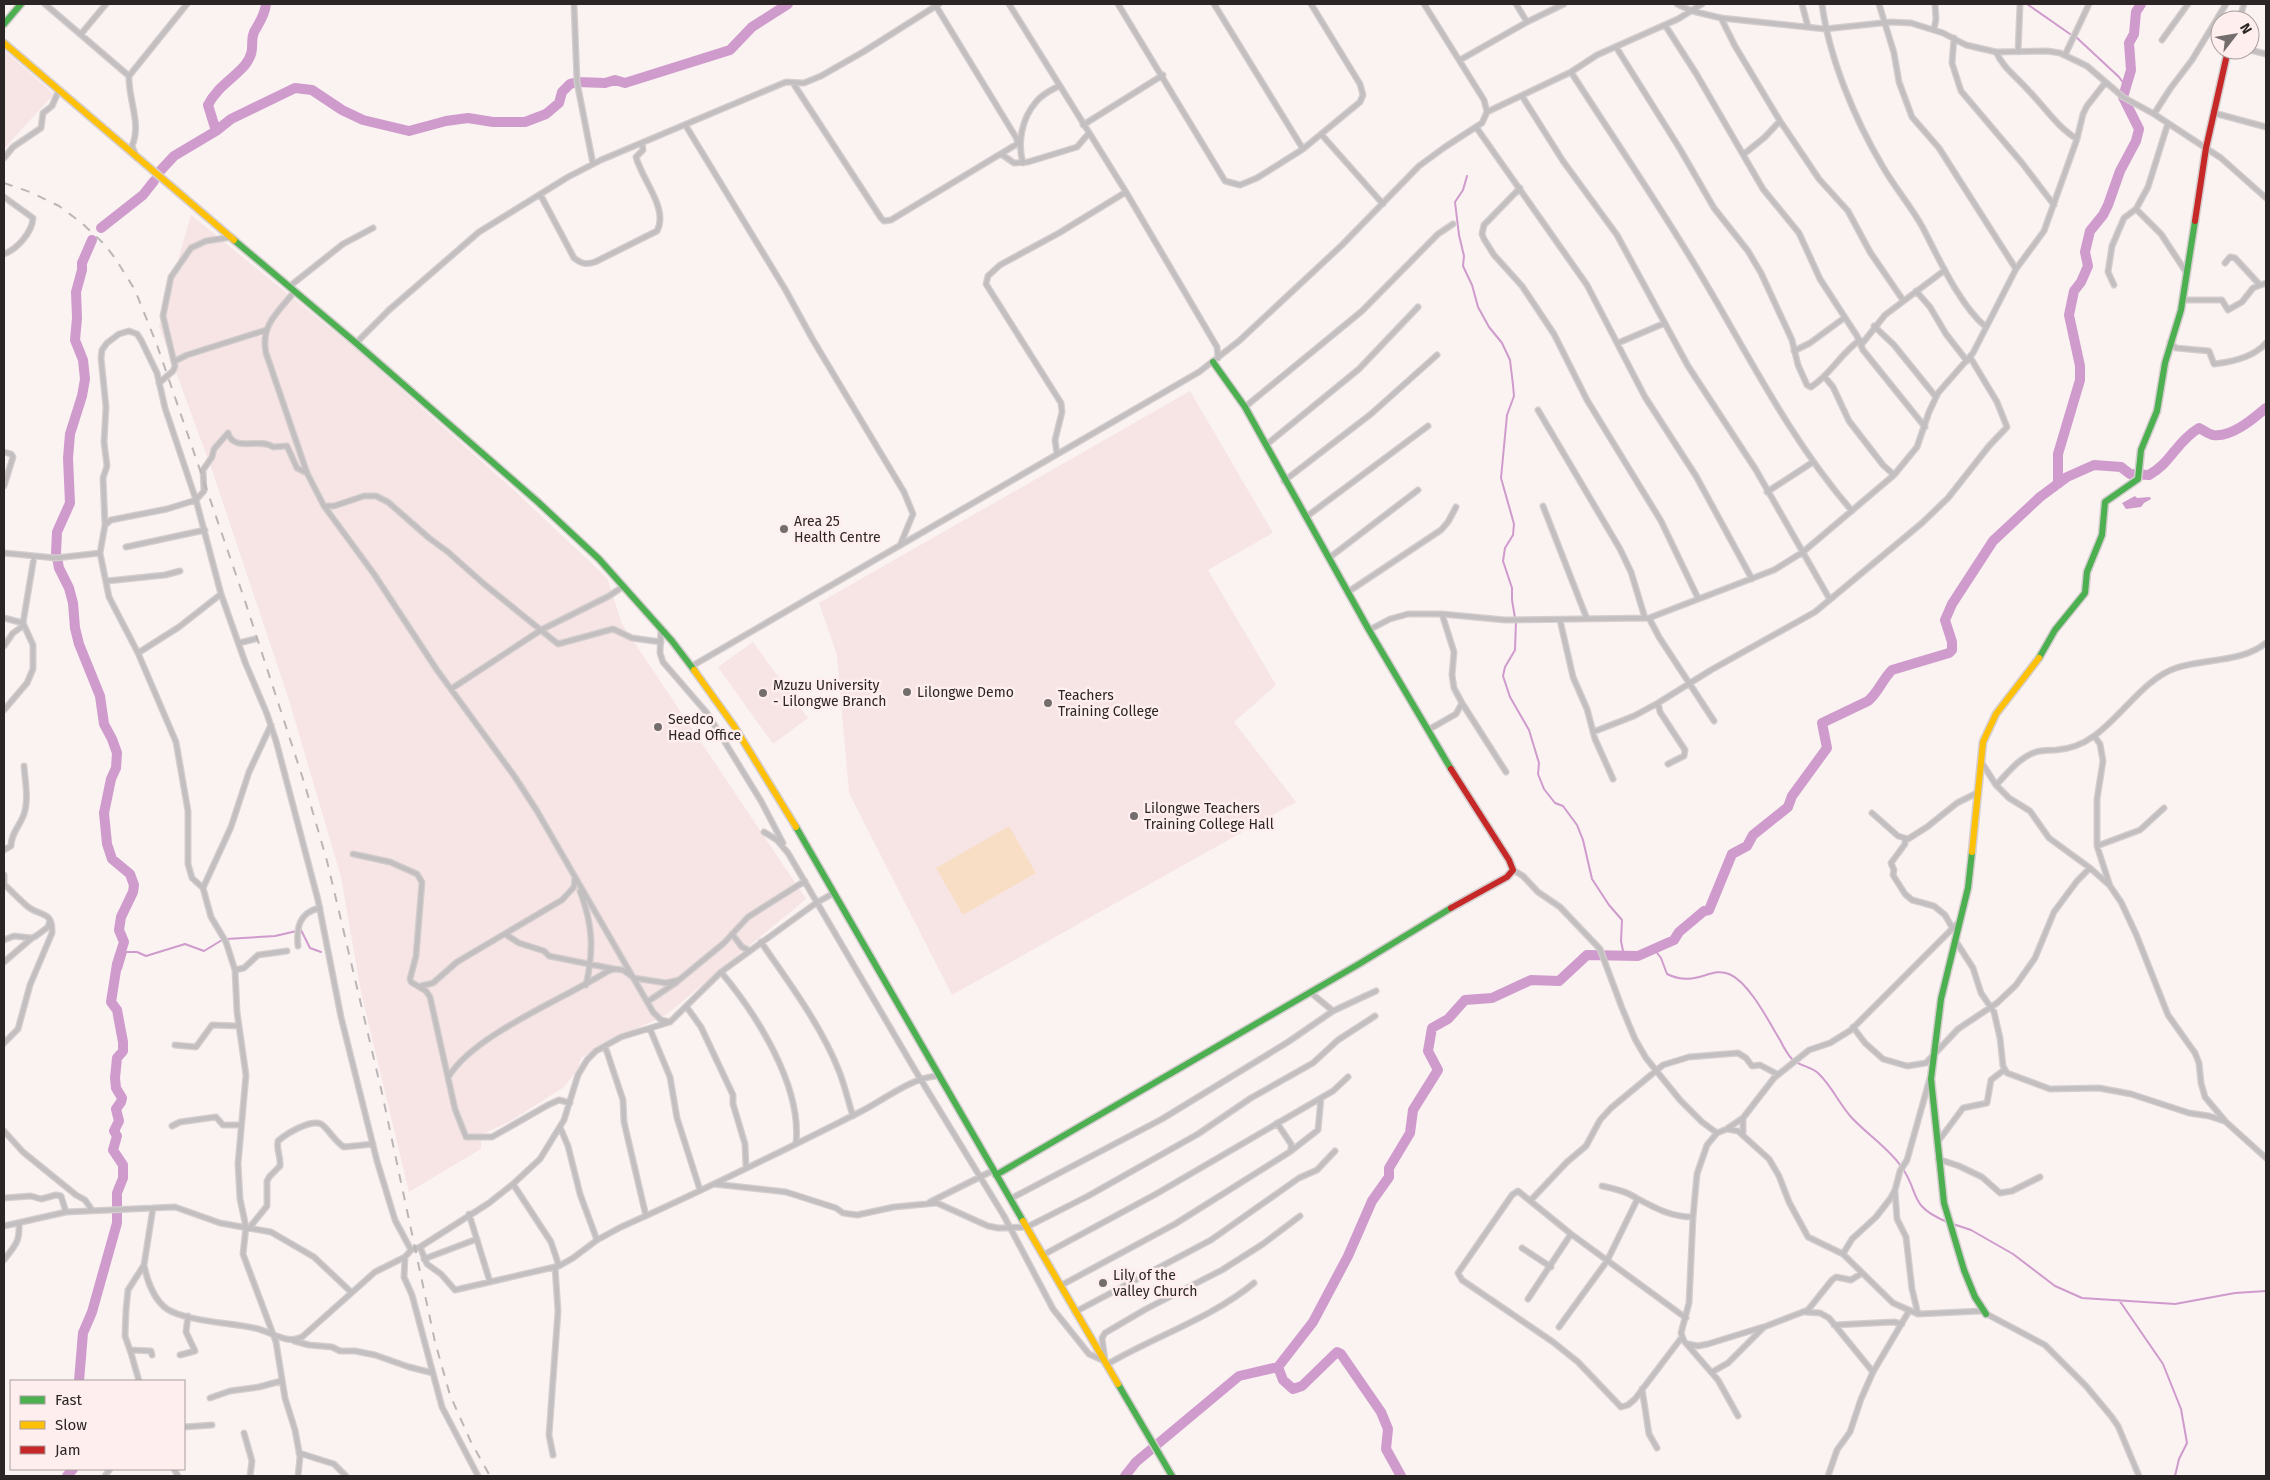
<svg xmlns="http://www.w3.org/2000/svg" width="2270" height="1480" font-family="'Fira Sans',sans-serif">
<rect width="100%" height="100%" fill="#fbf2f2"/>
<path fill="#f7e5e5" d="M4,50L54,94L4,149Z
M191,215L358,351L517,493L607,578L622,624L806,899L666,1015L609,1041L581,1058L578,1069L564,1087L509,1122L482,1134L481,1149L409,1192L361,992L341,877L289,700L212,470L159,326Z
M1190,391L1273,533L1208,570L1276,685L1234,722L1296,802L952,995L849,793L837,655L819,603Z
M753,642L808,718L773,744L718,667Z"/>
<path fill="#f9dec6" d="M1009,826L1036,873L963,915L936,868Z"/>
<path fill="#cf9bcc" d="M2135,496L2137,498L2150,497L2151,499L2144,503L2141,507L2126,509L2122,503Z"/>
<g fill="none" stroke-linecap="round" stroke-linejoin="round">
<path stroke="#cf9bcc" stroke-width="2" d="M2027,4L2070,34
M2076,37L2119,77L2127,88
M1467,176L1463,190L1455,202L1459,235L1464,256L1463,266L1472,285L1478,307L1489,327L1502,343L1510,360L1513,385L1514,396L1507,415L1501,478L1514,524L1513,535L1505,548L1503,561L1512,588V600L1515,618
M1516,621L1515,650L1505,667L1503,676L1510,697L1529,730L1539,763L1538,774L1544,789L1555,803L1563,806L1577,825L1583,840L1592,879L1609,905L1622,920L1621,941L1624,956
M226,939L275,936L301,930L310,948L321,952
M1654,949L1661,958L1667,974C1696,988 1710,966 1729,974C1749,982 1769,1022 1780,1040C1783,1046 1787,1054 1792,1059C1799,1066 1810,1066 1818,1073C1832,1086 1839,1104 1852,1118C1868,1135 1887,1147 1901,1166C1921,1194 1907,1205 1947,1222
M115,973L121,969L126,952H137L146,956L185,944L204,951L222,940
M1953,1224L1971,1230L2013,1254L2055,1286L2082,1298L2175,1304L2235,1293L2266,1291
M2119,1300L2163,1364L2181,1409L2187,1443L2179,1459L2175,1476"/>
<path stroke="#cf9bcc" stroke-width="10" d="M216,131L208,105C217,87 232,80 245,65C257,49 249,44 254,32C259,23 265,15 266,4
M161,170L174,156L216,131L231,119L295,88L312,90L342,110L363,120L409,131L446,121L468,118L493,122H525L546,114L559,103L562,92L570,84L577,82L605,83L615,80L625,83L730,50L752,27L788,4
M101,228L143,195L154,181
M2058,484V454L2080,380V366L2069,315L2074,291L2081,282L2088,266L2085,252L2090,231L2103,215L2108,205L2120,171L2136,141L2139,129L2123,97L2131,70L2129,43L2134,34L2136,12L2141,4
M1278,1367L1283,1380L1293,1389L1302,1386L1337,1352L1341,1354L1381,1412L1388,1429L1386,1449L1401,1476
M79,1381L83,1333L92,1312L117,1223V1193L123,1178V1165L113,1150L117,1136L114,1131L119,1121L116,1109L121,1102L122,1098L116,1088L115,1078L117,1058L123,1051V1042L117,1010L111,1002L117,964L124,942L119,930L121,917L133,892L134,885L130,874L112,859L107,844L104,813L111,779L116,768L117,753L112,739L104,724L100,696L79,644L75,628L73,603L69,588L59,568L56,553L57,532L70,503L68,458L70,434L82,396L85,379L83,360L75,340L77,318L76,292L82,270V263L92,240
M67,1476L73,1469
M1125,1476L1136,1462L1239,1376L1278,1367L1313,1322L1348,1256L1372,1201L1389,1177V1168L1410,1133L1413,1110L1438,1070L1428,1051L1432,1028L1448,1019L1465,1000L1492,998L1531,980L1559,981L1587,955L1638,956L1674,940L1679,932L1704,911L1709,910L1732,854L1747,846L1753,835L1788,807L1792,796L1827,748L1822,723L1868,701C1878,693 1882,680 1892,670L1949,653L1952,650V642L1945,620L1952,604L1993,541L2040,497L2067,477L2094,465L2121,467L2130,474L2149,475C2171,463 2176,442 2199,428C2203,430 2208,434 2213,435C2231,438 2253,419 2266,408"/>
<defs>
<path id="street" d="M45,4L129,76
M574,4L577,82L593,164
M1009,4L1126,192L1217,347L1218,358
M1118,4L1225,181L1240,185L1257,178L1303,149L1360,102L1363,95L1360,84L1311,4
M1214,4L1303,149
M1516,4L1527,22
M1677,4L1692,11L1721,18L1825,29L1891,22L1911,23L1943,33L1966,45L1996,52L2047,51L2060,53L2087,66L2123,97L2154,114L2221,158L2266,198
M1802,4L1808,27
M1822,4C1829,58 1855,120 1883,167C1895,188 1911,206 1923,228C1938,257 1960,306 1986,327
M1879,4L1894,53L1899,82L1912,117L1939,148L2016,269
M1721,18L1735,46L1780,121L1819,179L1848,211L1870,252L1903,300
M2239,20L2244,4
M1665,25L1697,75L1763,189L1799,233L1820,279L1857,336L1863,350L1925,427
M1934,29L1936,19L1935,4
M81,34L106,4
M1954,38L1952,63L1961,91L2022,163L2054,205
M2162,40L2188,4
M1616,47L1680,149L1714,208L1748,251L1761,273L1792,340L1798,365L1807,385L1811,387C1830,375 1841,353 1860,340
M2250,50L2266,54
M1996,52C2004,69 2016,76 2028,90C2044,106 2057,127 2077,139
M2018,52L2020,4
M2065,55L2089,4
M1460,60L1527,22L1564,4
M1571,72C1616,142 1663,210 1705,282C1751,360 1792,442 1852,511
M793,83L881,218L884,221L891,220L1017,144V139L936,6
M1522,96L1563,161L1617,235L1688,366L1756,470L1829,598
M1487,112L1571,72L1597,55L1678,19L1702,4
M2214,113L2266,127
M2154,114L2170,89L2192,60L2226,4
M1083,125L1163,75
M686,126L785,289L813,340L904,492L913,514L901,543
M1476,127L1587,285L1645,397L1696,476L1752,579
M1321,134L1383,204
M1001,154L1014,163L1028,162L1077,147L1089,133
M1744,154L1765,137L1780,121
M4,158L13,147L41,128L43,113L52,106L59,90
M137,158L132,146C142,123 128,100 129,76L187,4
M1023,163C1017,143 1022,118 1036,102C1042,94 1051,90 1059,86
M1520,188L1484,225L1482,234L1484,239L1494,255L1522,286L1554,334L1587,400L1661,521L1698,598
M540,194L574,258C582,264 586,265 595,262L657,231C669,209 642,180 636,157L643,150L642,143
M4,197L33,218C32,233 17,249 4,254
M2136,209L2161,234L2186,272
M2225,263L2230,257L2235,258L2260,285
M2114,285L2108,272L2112,246L2124,218L2136,209L2148,187L2168,123
M290,286L343,244L373,228
M295,291C279,311 260,325 266,353L307,473L324,506L374,574L437,670L515,777L537,811L653,1012L661,1020L670,1022
M1916,291L1930,307L1946,334L1967,361
M2183,300H2222L2228,310L2242,302L2253,288L2266,283
M1874,326L1894,345L1936,397
M2170,342L2176,348L2209,351L2214,364C2232,362 2254,357 2266,343
M356,343L389,310L479,232L568,177L601,160L786,82L804,83L821,76L863,52L939,4
M1618,343L1665,323
M1861,345L1885,315L1945,270
M1794,351L1810,343L1844,318
M175,361L187,355L266,330
M1824,376L1833,387L1849,421L1883,465L1894,475
M159,383L173,371L175,366L163,316L171,277L191,248L206,241L232,237
M1245,407L1362,311L1438,234L1453,224
M1538,410L1620,549L1631,572L1645,618
M1266,445L1359,369L1418,307
M4,452L11,454L13,457L4,486
M1057,454L1055,440L1062,412L1061,403L986,284L988,276L1000,265L1059,233L1126,192
M1284,481L1371,414L1437,355
M1767,492L1813,462
M324,506H334L364,496H376L388,502L429,538L448,552L484,584L558,644L613,629L632,638L661,642
M1543,506L1587,619
M1306,517L1428,426
M105,525L103,478L107,466L104,442L106,407L101,358L102,350L107,343L119,334L129,331L137,334L141,340L157,373L165,408L196,500L221,594L245,662L267,714L276,741L318,900L341,1017L377,1161L395,1220L411,1250
M126,547L205,530
M4,553L56,558L100,553
M1329,558L1418,490
M107,581L165,575L180,571
M1348,592L1441,530L1448,522L1456,507
M1442,614L1454,652L1452,675L1454,688L1462,703L1506,772
M4,618L23,623
M1649,618L1659,637L1714,721
M1560,620L1573,677L1587,709L1595,739L1613,779
M661,629L660,653L663,662L707,713L761,801L783,843
M1369,630L1390,619L1408,614H1442L1505,620L1649,618L1774,570L1803,552L1894,475L1917,447L1929,412L1938,393L1973,353L2016,269L2044,231L2077,139L2083,114L2087,106L2105,83
M239,643L255,639
M4,646L13,633L23,626
M138,653L179,627L221,594
M692,666L1199,372L1239,341L1342,245L1419,166L1445,147L1482,123L1487,112L1484,100L1424,4
M451,689L541,630L609,596L624,586
M1658,703L1660,712L1685,750L1684,756L1668,764
M4,710L27,683L33,669V645L23,623L34,557
M271,725L249,772L231,827L203,888L211,917L226,942L235,970L237,1012L246,1075L238,1164L240,1199L246,1227L243,1254L276,1342L285,1398L295,1430L300,1457L298,1476
M1428,730L1456,714L1462,703
M1593,732L1634,716L1658,703L1711,670L1815,612L1922,523L1948,498L1989,446L2007,427L1997,402L1970,357
M2094,736L2100,744L2103,761L2097,799V846L2110,886L2121,902L2136,934L2168,1015L2195,1053L2199,1063L2201,1083L2205,1097L2226,1122L2266,1158
M1982,763L1996,785L2009,798L2030,811L2049,838L2090,868L2108,884
M1996,785C2007,774 2018,759 2033,753C2040,750 2048,750 2056,750C2070,749 2083,744 2094,736C2121,717 2145,678 2176,668C2205,658 2241,663 2266,643
M1872,813L1898,836L1908,839L1927,827L1957,803L1977,793
M764,832L777,840L788,853L915,1070L1004,1216L1053,1309L1089,1354L1104,1361
M1905,839V844L1891,863L1894,870L1893,875L1905,894L1912,900L1934,906L1945,915L1953,929
M2097,846L2140,830L2164,808
M4,850L11,846C11,833 20,826 24,814C29,799 25,781 24,766
M353,854L390,862L417,874L422,882L416,956L410,979L411,982L426,991L430,997L455,1109L466,1137H492L548,1105L559,1100L570,1103
M1513,870L1523,876L1538,892L1560,907L1600,949L1622,1008L1635,1039L1646,1058L1680,1100L1702,1122L1717,1133
M4,875V884
M203,888L192,878L188,864V811L176,742L138,653L109,597L100,553L105,525L111,520L167,509L196,500L204,491L203,470L212,457L214,449L228,433C234,453 260,437 273,447L287,446L297,468L307,473
M580,891C593,925 594,950 586,985
M505,934L519,943L544,951L549,956L614,969
M732,934L742,947L750,951
M4,940L14,936L32,938L36,936L48,927L50,920
M1955,940L1973,968L1981,993L1994,1012L2000,1038L2003,1066L2007,1073L2050,1089L2099,1088L2131,1094L2189,1113L2209,1116L2224,1121
M761,942C789,983 821,1025 839,1071C845,1086 848,1101 853,1116
M298,946C296,928 299,912 320,908
M4,962L32,938
M235,970L244,968L258,955L287,951
M721,972C757,1015 802,1086 796,1143
M421,986L433,983L457,962L562,900L574,887L575,878
M1310,992L1333,1011
M647,1002L677,982
M686,1006L701,1027L733,1095V1104L745,1144L746,1167
M1853,1027L1865,1043L1883,1059L1907,1066L1926,1063L1958,1029L1997,1003L2016,985L2035,958L2054,912L2077,881L2090,868
M650,1029L670,1077L677,1118L700,1190
M4,1043L18,1029L30,985L52,933C53,910 40,917 27,906C19,899 12,892 4,884
M175,1045L196,1047L212,1025L239,1026
M605,1046L623,1100L624,1122L646,1216
M449,1076C475,1034 564,999 608,971L615,969L623,970L634,978L666,983L679,980L724,943L748,917L805,881
M172,1126L180,1122L216,1117L223,1125H240
M560,1127L568,1146L580,1194L597,1240
M1728,1128L1743,1118
M4,1131L23,1152L76,1195L85,1200L92,1210
M1743,1134V1118L1774,1078L1809,1050L1830,1043L1851,1030L1958,923
M1937,1143L1963,1108L1987,1103L1991,1080L2004,1070
M1291,1151L1318,1130L1321,1098
M1938,1159L1959,1166L1982,1177L2000,1193L2012,1191L2040,1177
M513,1184L551,1242L559,1266
M714,1184L786,1192L836,1208L843,1213L857,1215L894,1207L937,1203L988,1226L998,1228L1027,1227L1088,1196L1198,1134L1251,1098L1313,1063L1338,1040L1375,1016
M1602,1186C1611,1188 1621,1190 1629,1194C1650,1205 1668,1217 1693,1217
M1895,1191L1897,1219L1906,1237L1912,1289L1918,1314
M4,1198L31,1196L41,1199L56,1195L61,1196L66,1212
M1010,1199L1162,1119L1288,1042L1333,1011L1376,991
M1531,1200L1567,1162L1586,1146L1600,1120L1611,1108L1663,1065L1689,1057L1738,1053L1746,1058L1752,1066L1760,1065L1777,1074
M930,1202L994,1170
M469,1214L490,1282
M4,1226L66,1212L175,1207L220,1223L271,1232L314,1257L351,1292
M250,1227L267,1206V1181L270,1176L280,1166C281,1157 276,1149 278,1141C286,1134 310,1119 321,1124C328,1128 334,1141 344,1147L373,1144
M420,1247L427,1264L441,1274L455,1290L559,1266L573,1258L597,1240L621,1227C701,1192 780,1152 858,1113C881,1102 914,1075 940,1076
M1522,1248L1551,1267
M1843,1254L1852,1239L1876,1217L1890,1199L1895,1190L1900,1171L1907,1160L1930,1078
M1043,1255L1156,1194L1333,1091L1348,1077
M405,1257L404,1277L412,1295L442,1407L478,1476
M424,1259L477,1239
M4,1260C14,1246 20,1244 19,1223
M144,1265C147,1280 154,1300 167,1309C185,1321 232,1323 254,1328C271,1331 286,1345 302,1337L375,1272L405,1257L411,1250L420,1247L489,1203L513,1184L540,1159L564,1120L578,1075L587,1060L596,1051L621,1037L670,1022L721,972L816,903L834,893
M1060,1286L1175,1224L1288,1153L1291,1151V1144L1277,1123
M1528,1299L1571,1234
M1075,1312L1211,1240L1299,1178L1317,1170L1335,1151
M1805,1312L1820,1313L1829,1318L1873,1372
M1834,1325L1894,1322L1902,1324
M1559,1327L1607,1261L1637,1200
M1682,1337L1635,1399L1628,1405L1621,1407L1578,1362L1553,1342L1462,1280L1458,1273L1512,1195L1518,1191L1571,1234L1686,1318
M294,1341L309,1345L332,1347L340,1351H355L375,1355L409,1367L433,1373
M1688,1344L1698,1346L1708,1344L1763,1327
M131,1350L151,1351L152,1355
M180,1355L195,1351L186,1332L188,1316
M1105,1360L1102,1338L1105,1333L1146,1309L1222,1270L1263,1244L1300,1216
M1106,1365C1153,1337 1212,1318 1254,1283
M1712,1372L1728,1363L1764,1327L1808,1310L1832,1280L1836,1277L1851,1280L1862,1273
M139,1381L131,1353L125,1336L126,1310L128,1290L144,1265L153,1208
M1642,1389L1649,1434L1657,1448
M210,1398L230,1391L259,1387L281,1381
M1738,1416L1718,1380L1684,1341L1681,1333L1689,1303L1693,1217L1697,1174L1707,1145L1717,1133L1727,1129L1738,1131L1769,1159L1779,1176L1789,1202L1808,1237L1843,1254L1893,1303L1918,1314L1981,1311L2045,1345L2086,1386L2111,1416L2118,1426L2139,1476
M184,1427L212,1425
M244,1433L252,1461L250,1476
M299,1453L334,1464L346,1476
M553,1455L549,1435L558,1311L555,1267
M174,1469L178,1476
M105,1476L110,1469
M1828,1476L1837,1450L1850,1432L1861,1399L1873,1372L1909,1311"/>
<path id="fast" d="M4,24L21,4
M234,240L356,343L538,502L599,559L672,641L694,670
M1213,362L1245,407L1369,630L1451,769
M2039,658L2055,630L2085,593L2087,572L2102,535L2105,502L2138,479L2141,450L2157,411L2165,363L2181,310L2195,221
M796,827L1023,1221
M1972,852L1968,888L1941,999L1931,1079L1944,1203L1964,1270L1975,1297L1986,1314
M996,1175L1359,964L1451,908
M1118,1384L1172,1476"/>
<path id="slow" d="M4,43L234,240
M694,670L734,726L796,827
M1972,852L1983,742L1996,714L2039,658
M1023,1221L1118,1384"/>
<path id="jam" d="M2195,221L2206,148L2228,50
M1451,769L1509,860L1513,870L1507,877L1451,908"/>
</defs>
<use href="#street" stroke="#d5cece" stroke-width="7"/>
<use href="#fast" stroke="#d5cece" stroke-width="9"/>
<use href="#slow" stroke="#d5cece" stroke-width="9"/>
<use href="#jam" stroke="#d5cece" stroke-width="9"/>
<use href="#street" stroke="#c3bfc0" stroke-width="4.5"/>
<use href="#fast" stroke="#4caf50" stroke-width="6"/>
<use href="#slow" stroke="#ffc107" stroke-width="6"/>
<use href="#jam" stroke="#c62828" stroke-width="6"/>
<path stroke="#bbb6b6" stroke-width="2" stroke-dasharray="9 9" stroke-linecap="butt" d="M4,183L30,192L59,206L83,224L104,244L115,258L135,290L157,345L244,598L304,782L327,861L382,1093L435,1342L450,1395L471,1442L490,1476"/>
</g>
<g fill="#746d6d" stroke="#fee" stroke-width="2">
<circle cx="784" cy="529" r="5"/>
<circle cx="907" cy="692" r="5"/>
<circle cx="763" cy="693" r="5"/>
<circle cx="1048" cy="703" r="5"/>
<circle cx="658" cy="727" r="5"/>
<circle cx="1134" cy="816" r="5"/>
<circle cx="1103" cy="1283" r="5"/>
</g>
<g text-anchor="middle" stroke-width="5" stroke-linejoin="round" paint-order="stroke">
<g font-size="14" fill="#2b2525" stroke="#fee" text-anchor="start">
<text x="794" y="526">Area 25<tspan x="794" dy="16">Health Centre</tspan></text>
<text x="773" y="690">Mzuzu University<tspan x="773" dy="16">- Lilongwe Branch</tspan></text>
<text x="917" y="697">Lilongwe Demo</text>
<text x="1058" y="700">Teachers<tspan x="1058" dy="16">Training College</tspan></text>
<text x="668" y="724">Seedco<tspan x="668" dy="16">Head Office</tspan></text>
<text x="1144" y="813">Lilongwe Teachers<tspan x="1144" dy="16">Training College Hall</tspan></text>
<text x="1113" y="1280">Lily of the<tspan x="1113" dy="16">valley Church</tspan></text>
</g>
</g>
<rect width="2270" height="1480" fill="none" stroke="#2b2525" stroke-width="10"/>
<rect x="10" y="1380" width="175" height="90" fill="#ffeeee" stroke="#aa9e9e"/>
<rect x="20" y="1396" width="25" height="8" fill="#4caf50" stroke="#aa9e9e"/>
<text x="55" y="1405" font-size="15" fill="#2b2525">Fast</text>
<rect x="20" y="1421" width="25" height="8" fill="#ffc107" stroke="#aa9e9e"/>
<text x="55" y="1430" font-size="15" fill="#2b2525">Slow</text>
<rect x="20" y="1446" width="25" height="8" fill="#c62828" stroke="#aa9e9e"/>
<text x="55" y="1455" font-size="15" fill="#2b2525">Jam</text>
<g transform="translate(2235 35) rotate(59)"><circle r="24" fill="#ffeeee" stroke="#aa9e9e"/>
<path d="M0-4L9 19L0 12L-9 19Z" fill="#746d6d"/>
<text y="-8" font-size="14" font-weight="bold" text-anchor="middle" fill="#2b2525">N</text>
</g>
</svg>
